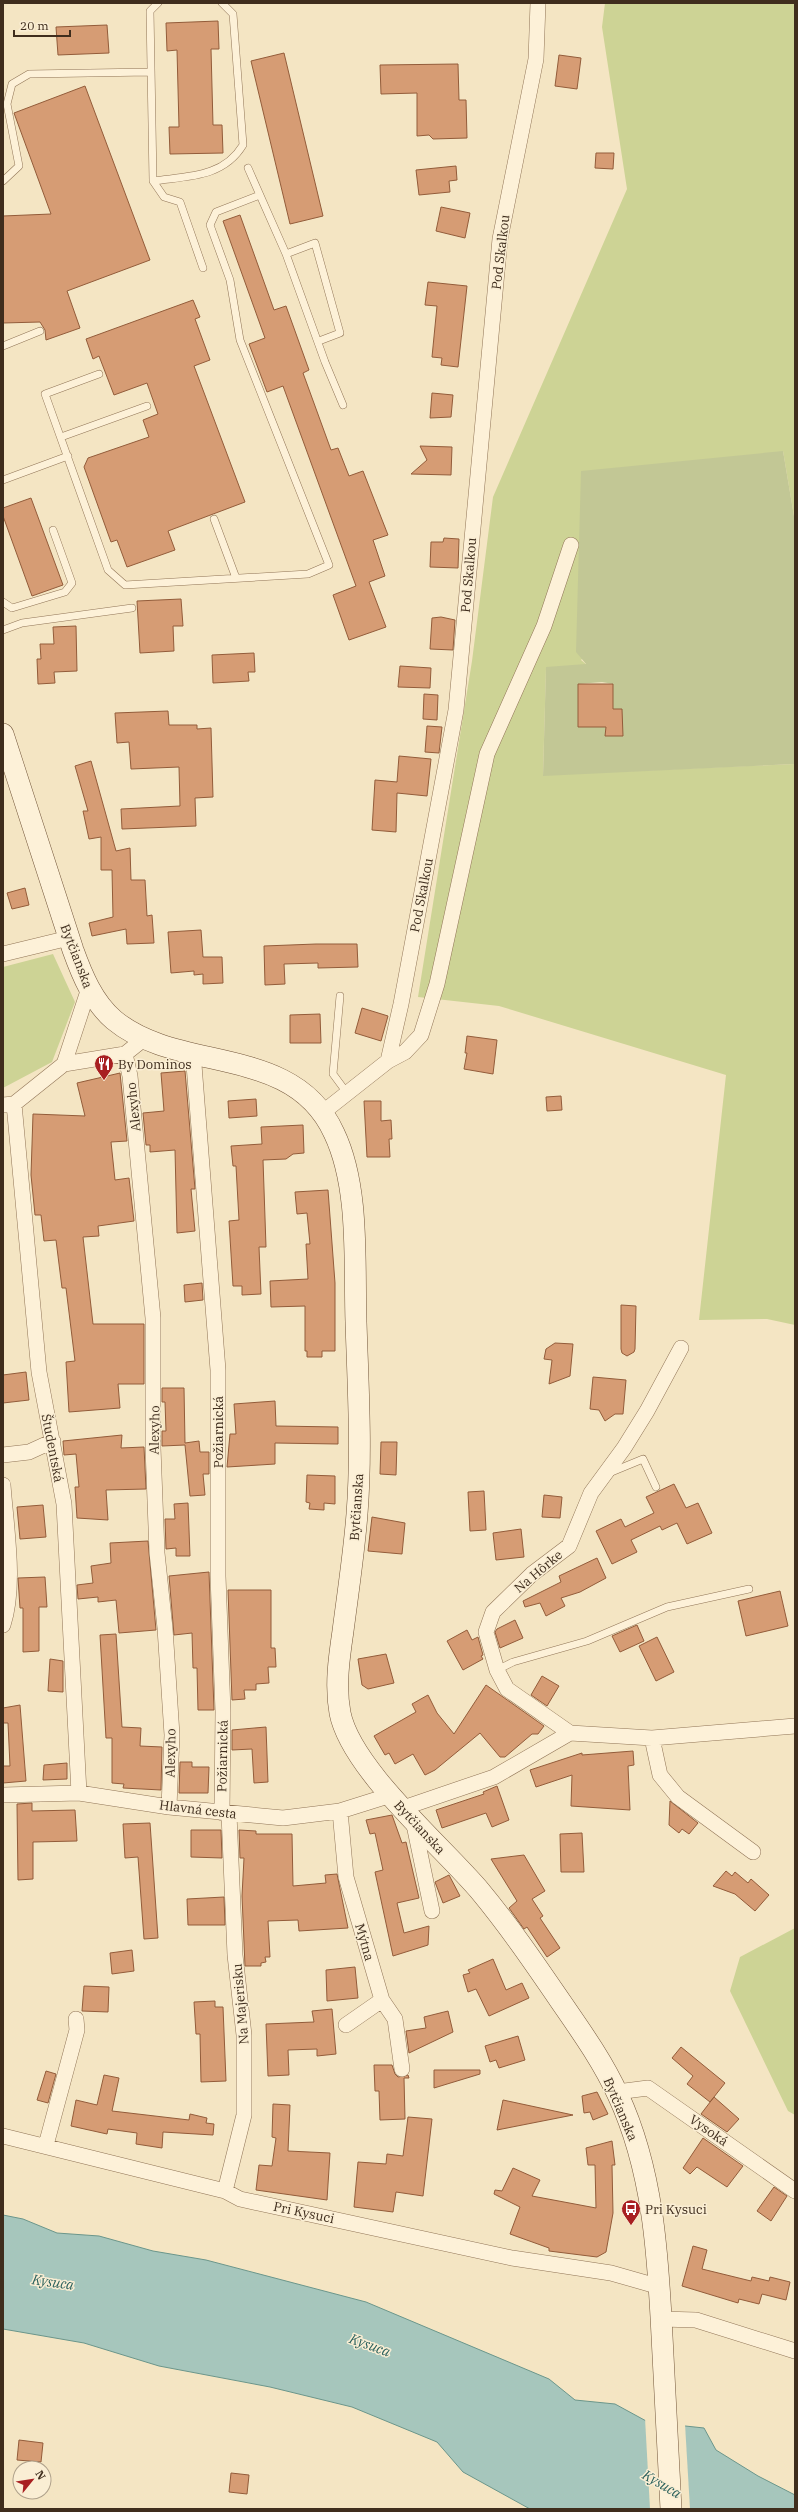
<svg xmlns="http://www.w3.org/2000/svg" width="798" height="2512" font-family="'IBM Plex Serif',serif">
<rect width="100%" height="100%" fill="#f4e5c3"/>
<path fill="#cdd395" d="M605,3H795V522L783,451L581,660L587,665L546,668L543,775L795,764V1325L767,1319L699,1320L726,1075L499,1006L418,997L472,661L493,497L627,189L602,27Z
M53,954L75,1002L52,1062L3,1088V967Z
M795,1928V2115L788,2111L730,1991L740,1957Z"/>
<path fill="#c2c795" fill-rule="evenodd" d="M783,451L795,522V764L543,776L546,667L586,664L576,652L581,471ZM602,682L613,684V709L622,710V736H606V727L578,726V684Z"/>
<path fill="#a6c6bc" stroke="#6b968b" d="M3,2215L23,2219L57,2233L99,2236L153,2251L206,2260L366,2302L549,2379L575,2400L615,2404L648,2422L704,2428L716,2450L758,2476L795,2495V2509H530L463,2472L437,2442L352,2407L270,2387L159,2366L84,2343L3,2329Z"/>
<path fill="#f4e5c3" d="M645,2418L685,2424L690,2509H650Z"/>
<path fill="#d69c74" stroke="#935c3a" d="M218,21L219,49H211L213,125H222L223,153L170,154L169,127H179L177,50L167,51L166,23Z
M107,25L109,53L58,55L56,27Z
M284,53L323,216L290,224L251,61Z
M559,55L581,58L577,89L555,86Z
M458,64L459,100H466L467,138L433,139L429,135L417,136V93L381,94L380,65Z
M85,86L150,260L67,291L80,328L46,340L45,330L40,322L3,323V216L51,214L14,113Z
M596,153H614L613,169L595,168Z
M456,166L457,180L449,181L450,192L419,195L416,170Z
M441,207L470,213L465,238L436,231Z
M240,215L274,310L286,306L309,370L303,373L331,450L338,448L349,476L363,471L388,535L373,540L385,576L369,582L386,627L349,640L333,595L356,586L283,386L267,392L249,344L265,338L223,221Z
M428,282L467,286L458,367L441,365L442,358L432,357L437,306L425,305Z
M193,300L200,317L195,319L210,360L194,366L245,502L168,531L175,550L127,567L117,540L111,542L84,467L88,458L149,437L143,420L158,414L147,383L114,395L99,356L93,359L86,339Z
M432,393L453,395L451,417L430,418Z
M420,446L452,447L451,475L411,474L427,460Z
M31,498L63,585L32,596L3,516V508Z
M444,538L459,539L458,568L430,567L431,542H443Z
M181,599L183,626H173L174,651L140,653L137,601Z
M441,617L455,620L453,650L430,649L432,618Z
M76,626L77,671L54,672L55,683L38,684L37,659H41L40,644H54L53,627Z
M254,653L255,672H248L249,681L213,683L212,655Z
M400,666L431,668L430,688L398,687Z
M578,684H613V709H622L623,736H605L606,727H578Z
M424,694L438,695L437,720L423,719Z
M168,711L169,725H197V729L211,728L213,797L195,798L196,826L122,829L121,809L180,806L179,767L131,769L129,742L117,743L115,713Z
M427,726L442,727L439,753L425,752Z
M399,756L431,759L427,796L397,793L396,832L372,830L375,780L397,782Z
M91,761L116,851L130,848L131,880H145L147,916L152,915L154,943L127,944L126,929L92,936L89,923L113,917L112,870H101V837L89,839L83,811H88L75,766Z
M25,888L29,905L12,909L7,893Z
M201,930L203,957H222L223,983L203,984V974L194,975V971L171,973L168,932Z
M316,944H357L358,967L318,968V963L284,964L285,984L265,985L264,946Z
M362,1008L388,1016L381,1041L355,1033Z
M320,1014L321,1043H290V1015Z
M467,1036L497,1040L493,1074L464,1069L467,1053H465Z
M185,1071L195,1189H191L195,1231L177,1233L175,1150L150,1152V1145H146L143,1113L164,1111L161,1073Z
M120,1073L127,1141L111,1142L115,1180L129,1178L134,1221L98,1226L99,1236L83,1237L93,1324H144V1384H118L120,1408L69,1412L66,1362L75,1361L66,1288H62L56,1240L44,1241L41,1215H35L31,1175L33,1114L85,1116L77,1083Z
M561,1096L562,1110L547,1111L546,1097Z
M256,1099L257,1116L229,1118L228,1101Z
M364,1101H381V1121L391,1120L392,1139H389L390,1157H367Z
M303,1125L304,1153L293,1154L286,1159L263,1160L266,1247H259L261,1294L242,1295V1286H233L229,1221L239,1220L236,1166H233L231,1146L262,1144L261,1127Z
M328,1190L335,1283V1351H322V1357H307V1351H305V1306L271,1307L270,1281L308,1279L306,1244H310L307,1213L297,1214L295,1192Z
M202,1283L203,1300L185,1302L184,1285Z
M621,1305L636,1306L635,1349L634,1352L627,1356L622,1353L621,1349Z
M555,1343L573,1344L570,1376L549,1384L552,1360L544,1359L546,1349Z
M26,1372L29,1400L3,1403V1375Z
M593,1377L626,1380L623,1414H615L605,1421L599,1410L590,1409Z
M162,1388H184L185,1443L199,1441L200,1452H209V1474H203L205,1495L190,1496L185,1445L162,1446V1431H166L165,1402H162Z
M275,1401L276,1426L338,1427V1444L275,1443V1464L227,1467L230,1434H236L234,1404Z
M122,1435L121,1448L144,1447L146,1489L106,1490L108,1520L77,1518L75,1487H79L76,1454L64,1455L63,1441Z
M381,1442H397L396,1475L380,1474Z
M307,1475L335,1476V1504L324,1503V1510L309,1509L310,1503L306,1502Z
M674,1484L686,1508L698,1503L712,1533L687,1544L677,1523L662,1530L660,1526L631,1540L637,1552L612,1564L596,1531L621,1519L625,1527L654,1513L646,1497Z
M484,1491L486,1530L470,1531L468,1492Z
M544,1495L562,1497L560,1518L542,1517Z
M188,1503L190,1556H176V1548L166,1549L165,1519H175L174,1504Z
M43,1505L46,1537L20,1539L17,1507Z
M372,1517L405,1523L402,1554L368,1551Z
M521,1529L524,1557L496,1560L493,1533Z
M148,1541L156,1630L119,1633L116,1600L98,1602V1597L78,1599L77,1585L93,1583L91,1566L111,1563L110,1543Z
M597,1558L606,1578L580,1592L561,1598L565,1606L546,1616L540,1603L525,1607L523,1601L561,1582L559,1576Z
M209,1572L214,1710H198L197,1668H193L192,1633L174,1635L169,1576Z
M45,1577L47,1607H39V1651L23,1652V1608H20L18,1578Z
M228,1590H271V1648H275L276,1667H268L269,1683L256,1684V1690H244L245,1699L232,1700Z
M780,1591L788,1626L746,1636L738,1601Z
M515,1620L523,1638L500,1648L495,1632L497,1629Z
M637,1625L644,1641L620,1652L612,1636Z
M467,1630L472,1640L478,1637L483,1655L481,1656L483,1659L463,1670L447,1641Z
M116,1634L122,1727L141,1728L140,1746L162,1747L161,1790L123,1788L124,1784L112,1783V1738H106L100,1635Z
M657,1637L674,1672L656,1681L639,1646Z
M386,1654L394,1683L368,1689L362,1685L358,1659Z
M50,1659L63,1661V1692L48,1691Z
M542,1676L559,1686L547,1706L531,1695Z
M486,1685L544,1726L538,1734H532L505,1757H500L480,1733L435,1770L425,1775L413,1754L395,1764L389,1753L385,1755L374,1736L416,1712L412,1704L428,1695L437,1713L454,1734Z
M20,1705L26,1781L3,1783V1766H10L8,1723H3V1708Z
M266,1727L268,1782L254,1783L252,1749L232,1750V1730Z
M633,1751L634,1765L628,1766L630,1810L571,1806L572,1775L536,1787L530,1770L582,1753V1755Z
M180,1762H192V1767H209L208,1793H179Z
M67,1763V1779L43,1780L44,1765Z
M497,1786L509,1820L492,1827L486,1813L442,1828L436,1810L484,1794L483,1792Z
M670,1801L698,1823L689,1834L682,1829L679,1833L669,1825Z
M32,1803V1811L75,1810L77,1841L33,1842V1879L18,1880L17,1804Z
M392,1815L402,1843L406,1842L419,1898L397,1903L404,1933L429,1926L428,1945L393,1956L375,1872L383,1870L375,1833L370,1834L366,1820Z
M150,1823L158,1938L144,1939L138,1857L125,1858L123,1824Z
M191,1830H221L222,1858L191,1857Z
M239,1830L256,1831V1834H292L293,1886L326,1883L325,1875L337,1874L348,1928L299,1931L298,1920L268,1921L270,1957H265L266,1962L261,1963V1966H245L242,1896L244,1858H240Z
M582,1833L584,1872H561L560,1834Z
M524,1855L545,1891L532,1899L543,1916L540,1918L560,1948L547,1957L527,1927L524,1929L509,1908L517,1901L491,1859Z
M726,1871L732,1876L735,1872L748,1883L751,1879L769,1895L755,1911L735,1894L713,1886Z
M449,1875L460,1896L443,1903L435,1882Z
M224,1897L225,1925H188L187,1899Z
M132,1950L134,1971L112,1974L110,1953Z
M493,1959L506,1990L522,1983L529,1998L489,2016L476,1989L468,1992L463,1975L470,1973L468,1970Z
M355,1967L358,1998L327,2001L326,1970Z
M84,1986L109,1987L108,2012L82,2011Z
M215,2001V2007H223L226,2081L201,2082L200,2034H196L194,2002Z
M332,2009L336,2054L317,2056V2049L288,2050L289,2075L268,2076L266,2024L314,2022L312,2011Z
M448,2011L453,2032L409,2053L406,2031L426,2028L424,2017Z
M518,2036L525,2060L499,2068L496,2060L490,2062L485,2046Z
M681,2047L725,2083L710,2102L687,2084L693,2076L672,2058Z
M374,2065H392L395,2074L398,2077L408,2075L409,2078H404L405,2119L380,2120L379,2091H375Z
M434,2070H480V2074L434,2088Z
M46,2071L56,2074L48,2103L37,2100Z
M104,2075L119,2078L112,2111L189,2120L190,2114L207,2118L206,2123L214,2124L213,2135L163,2132L162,2148L136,2144L137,2133L108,2129L107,2134L71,2126L76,2100L97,2105Z
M597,2092L608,2114L593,2120L590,2112L584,2113L582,2096Z
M714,2097L739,2119L727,2132L701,2114Z
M503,2100L573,2115L497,2130Z
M273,2104L290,2105L288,2151L330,2153L327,2200L256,2190L259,2165L272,2166L276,2138L272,2137Z
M408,2117L432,2119L423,2196L396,2192L393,2212L354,2207L358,2162L386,2164L387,2154L403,2156Z
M703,2138L743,2166L727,2187L697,2167L690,2174L683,2168Z
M612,2141L615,2165H612L613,2213L606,2252L597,2257L549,2251V2248L510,2234L520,2207L494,2194L495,2190L502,2191L513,2168L540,2180L532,2196L596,2208L595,2165H588L586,2148Z
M774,2187L787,2196L771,2221L757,2211Z
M693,2246L707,2250L702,2269L751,2281L752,2277L769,2281L770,2277L790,2282L786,2300L762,2294L759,2304L739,2299L738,2303L682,2286Z
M19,2440L43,2443L41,2462L17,2460Z
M231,2473L249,2475L247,2494L229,2492Z"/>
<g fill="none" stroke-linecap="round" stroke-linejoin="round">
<defs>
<path id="service" d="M158,3L150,11L153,181L164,197L180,202L203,268
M248,168L286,254L325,362L343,405
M3,181L19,166L7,104L12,84L29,74L149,72
M153,181C187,176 223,178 243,145L233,14L222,3
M286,254L315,243L340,333L319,341
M3,346L40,331
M99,374L45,394L108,570L125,585L308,574L329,565L240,340L230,280L210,225L216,212L260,195
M61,437L147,406
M3,480L68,456
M214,519L236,578
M3,602L12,608L65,592L72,583L53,530
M3,630L22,623L132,608
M340,996L333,1074L347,1093
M609,1473L643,1459L656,1487
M497,1670L513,1662L587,1641L667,1607L749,1589"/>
<path id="minor" d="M3,954L69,938
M193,1052L218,1370V1576L223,1712L222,1813
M125,1054L130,1076L153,1318V1448L157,1553L165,1628L172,1735L169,1807
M388,1061L401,1004L456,710L500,239L536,59L538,3
M64,1064L125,1054L145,1038
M14,1104L39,1372L64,1504L79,1793
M3,1105L14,1104L64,1064L89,988
M322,1113L388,1061L405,1052L421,1035L437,984L487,754L544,626L571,545
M3,1455L29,1452L53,1441
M3,1485C6,1527 16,1585 3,1625
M570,1733L507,1689L497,1670L486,1632L493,1612L532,1574L569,1546L591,1493L624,1448L647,1411L681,1348
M652,1738L660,1775L678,1797L753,1852
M3,1795L79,1793L169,1807L283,1818L340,1811L391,1795
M403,1808L494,1777L570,1733L652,1738L795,1726
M340,1811L346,1877L382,2000L395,2019L402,2069
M413,1820L432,1911
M346,2025L382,2000
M617,2092L648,2088L795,2191
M3,2136L225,2191L240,2199L512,2258L611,2273L660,2287
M46,2145L77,2030L76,2019
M225,2191L244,2115V2035L235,1955L229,1814
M661,2319L696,2320L795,2351"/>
<path id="secondary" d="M3,734L73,950C82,975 93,1002 114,1020C179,1074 293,1043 334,1133C360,1187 354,1263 356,1322C358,1386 362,1450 357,1514C354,1553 348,1592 343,1631C339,1658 335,1686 340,1713C351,1769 442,1846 480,1891C509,1926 535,1964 561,2002C581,2031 603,2062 618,2095C653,2170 658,2254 662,2336C665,2394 668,2451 671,2509"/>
</defs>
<use href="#service" stroke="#917557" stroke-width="8"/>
<use href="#minor" stroke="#917557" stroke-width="16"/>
<use href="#secondary" stroke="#73563a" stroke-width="22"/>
<use href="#service" stroke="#fdf1d8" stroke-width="7"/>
<use href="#minor" stroke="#fdf1d8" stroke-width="15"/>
<use href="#secondary" stroke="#fdf1d8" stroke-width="21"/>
</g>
<defs>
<symbol id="restaurant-pin" viewBox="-11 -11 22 30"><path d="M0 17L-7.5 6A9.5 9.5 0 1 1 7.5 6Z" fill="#a81f21" stroke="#faeed4"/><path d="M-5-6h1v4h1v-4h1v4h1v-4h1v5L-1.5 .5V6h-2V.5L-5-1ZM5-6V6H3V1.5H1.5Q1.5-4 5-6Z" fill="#fff"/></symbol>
<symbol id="bus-pin" viewBox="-11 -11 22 30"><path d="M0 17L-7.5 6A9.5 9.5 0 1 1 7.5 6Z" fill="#a81f21" stroke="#faeed4"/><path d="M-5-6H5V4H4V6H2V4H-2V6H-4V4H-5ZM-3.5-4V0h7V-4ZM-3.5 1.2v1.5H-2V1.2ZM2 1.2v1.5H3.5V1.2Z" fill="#fff"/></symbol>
</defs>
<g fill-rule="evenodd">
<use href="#restaurant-pin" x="93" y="1053" width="22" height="30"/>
<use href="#bus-pin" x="620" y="2198" width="22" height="30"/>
</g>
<g text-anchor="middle" stroke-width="3" stroke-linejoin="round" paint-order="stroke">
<g font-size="13" fill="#3f2d1d" stroke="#faeed4">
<text transform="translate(500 252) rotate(-83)" y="5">Pod Skalkou</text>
<text transform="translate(468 575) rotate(-85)" y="5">Pod Skalkou</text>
<text transform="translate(421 895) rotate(-79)" y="5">Pod Skalkou</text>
<text transform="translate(77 956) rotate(69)" y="5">Bytčianska</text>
<text transform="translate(133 1107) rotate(-96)" y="5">Alexyho</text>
<text transform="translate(154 1430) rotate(-89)" y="5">Alexyho</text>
<text transform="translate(218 1432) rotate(-90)" y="5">Požiarnická</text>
<text transform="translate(53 1448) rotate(79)" y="5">Študentská</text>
<text transform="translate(356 1507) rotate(-86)" y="5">Bytčianska</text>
<text transform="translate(538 1571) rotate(-40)" y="5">Na Hôrke</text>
<text transform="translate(170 1753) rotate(-89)" y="5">Alexyho</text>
<text transform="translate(222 1756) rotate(-89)" y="5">Požiarnická</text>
<text transform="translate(198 1809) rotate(7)" y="5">Hlavná cesta</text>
<text transform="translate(420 1827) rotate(47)" y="5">Bytčianska</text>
<text transform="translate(365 1942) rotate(74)" y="5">Mýtna</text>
<text transform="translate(240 2004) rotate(-95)" y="5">Na Majerisku</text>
<text transform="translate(621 2109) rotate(67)" y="5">Bytčianska</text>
<text transform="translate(709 2130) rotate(35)" y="5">Vysoká</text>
<text transform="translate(304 2212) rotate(12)" y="5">Pri Kysuci</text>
</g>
<g font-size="13" fill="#3f2d1d" stroke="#faeed4" text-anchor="start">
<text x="118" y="1069">By Dominos</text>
<text x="645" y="2214">Pri Kysuci</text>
</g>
<g font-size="14" font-style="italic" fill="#2a605c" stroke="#faeed4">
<text transform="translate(53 2282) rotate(8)" y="5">Kysuca</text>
<text transform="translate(370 2345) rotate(20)" y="5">Kysuca</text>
<text transform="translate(662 2484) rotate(30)" y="5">Kysuca</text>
</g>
</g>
<rect width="798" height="2512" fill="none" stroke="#3f2d1d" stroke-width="8"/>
<g transform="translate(32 2480) rotate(60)"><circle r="19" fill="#faeed4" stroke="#afa18b"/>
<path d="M0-3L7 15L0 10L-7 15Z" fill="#a81f21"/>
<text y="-6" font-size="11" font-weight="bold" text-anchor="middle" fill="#3f2d1d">N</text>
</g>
<path d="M14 30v6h56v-6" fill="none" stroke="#3f2d1d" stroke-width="2"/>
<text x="20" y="30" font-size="12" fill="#3f2d1d" stroke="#faeed4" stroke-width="3" paint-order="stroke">20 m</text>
</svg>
